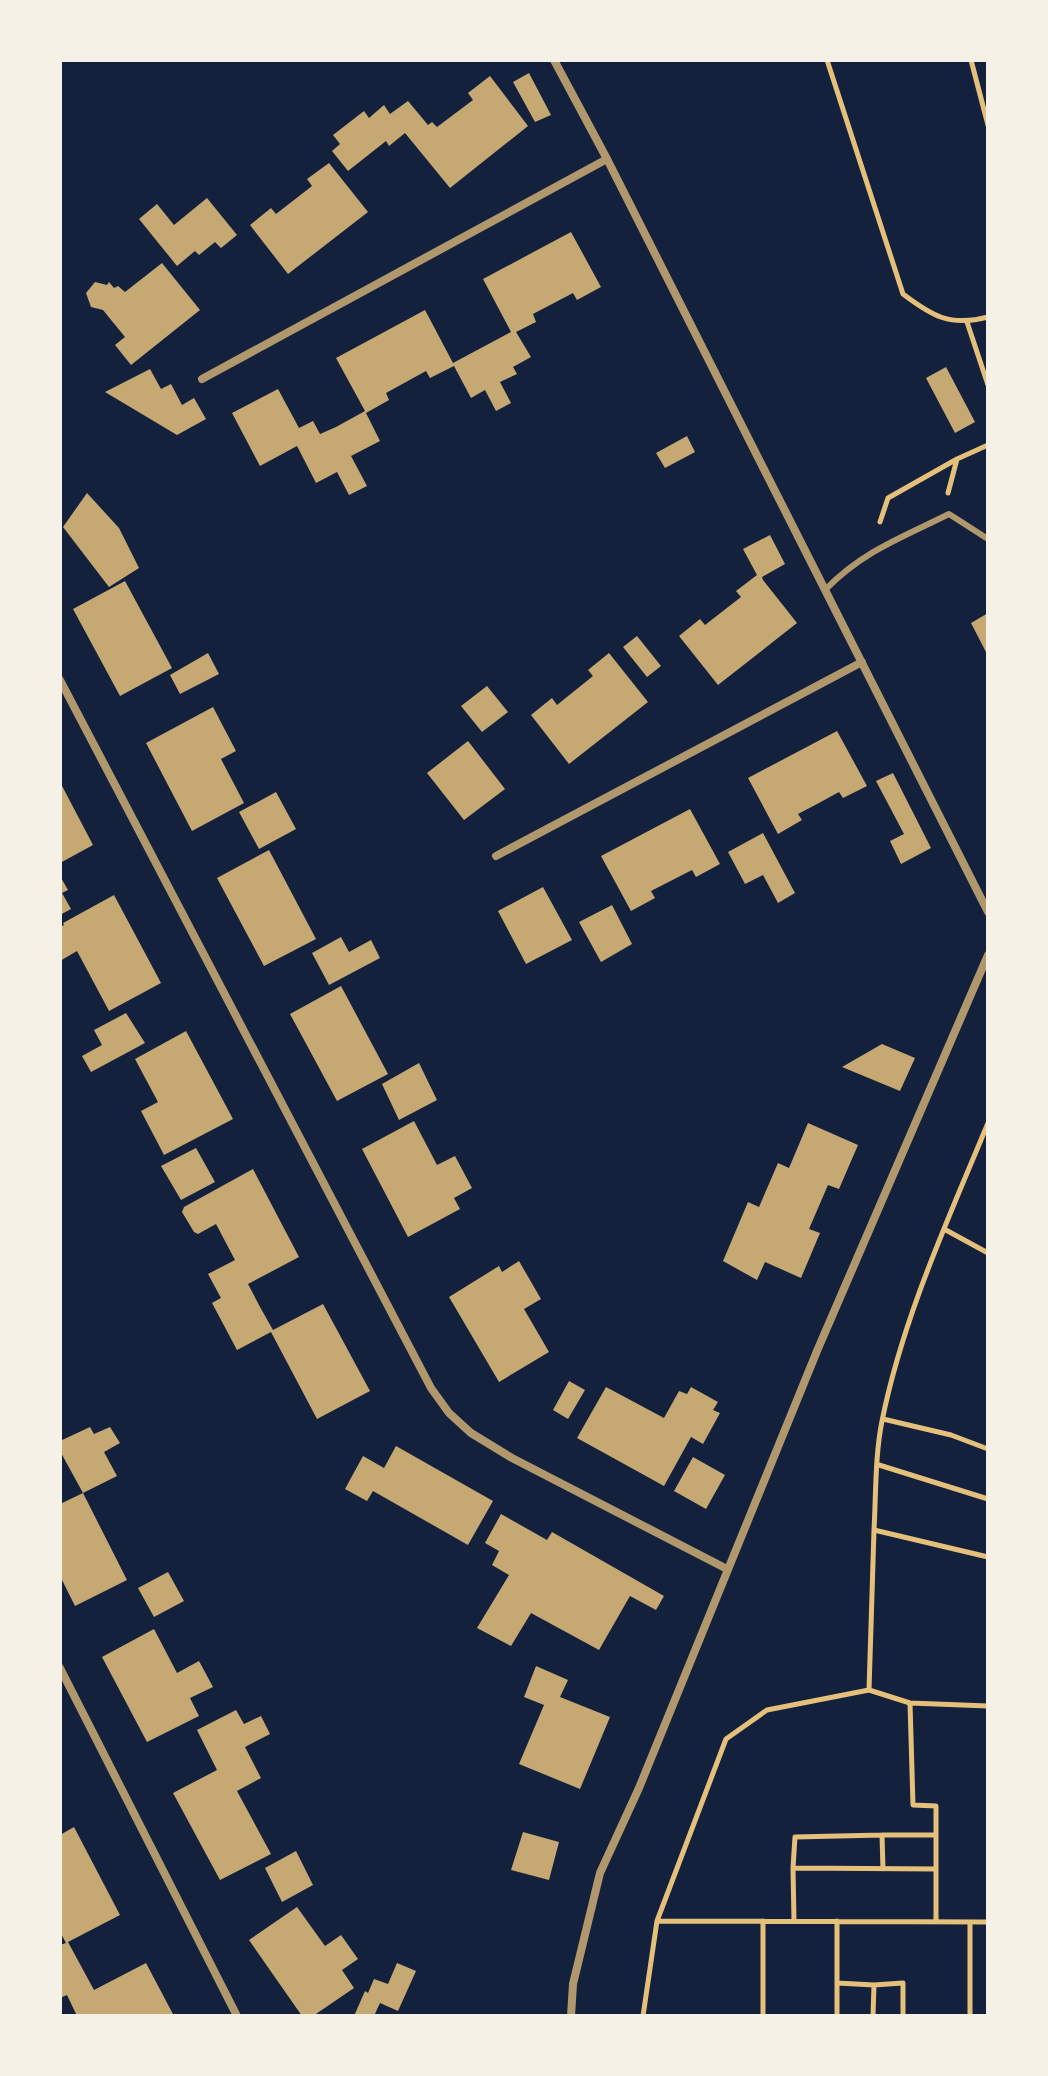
<svg xmlns="http://www.w3.org/2000/svg" width="1048" height="2076" font-family="'DejaVu Sans',sans-serif">
<rect width="100%" height="100%" fill="#14213d"/>
<path fill="#c6a872" d="M529,73L551,115L535,122L513,82Z
M490,76L528,126L450,188L405,133L389,146L386,141L348,171L332,151L340,144L333,135L364,111L369,118L384,105L390,114L408,101L428,125L432,122L437,127L473,100L468,93Z
M329,163L368,212L288,274L250,225L271,208L276,214L312,186L307,179Z
M207,198L237,235L221,248L215,242L199,255L195,251L177,266L139,219L157,204L174,225Z
M571,232L601,287L577,300L573,293L533,314L536,322L516,332L531,357L513,367L517,374L500,382L511,403L496,411L485,390L471,398L454,366L430,378L426,371L386,393L389,400L366,413L380,441L351,456L367,486L349,495L337,472L316,483L297,446L260,466L232,413L278,389L299,428L313,421L320,434L336,427L365,411L336,358L425,310L453,363L511,332L483,279Z
M162,263L200,310L131,365L115,345L125,337L103,310L91,307L86,293L95,282L107,285L109,282L114,288L118,286L125,292Z
M946,367L975,422L955,433L926,378Z
M150,369L161,389L171,384L182,405L194,398L206,419L177,435L105,392Z
M687,436L695,452L665,468L656,453Z
M87,493L119,528L139,568L109,587L63,527Z
M770,535L785,564L762,577L763,580L797,623L718,685L679,636L700,619L705,625L741,597L736,591L757,575L743,549Z
M125,581L172,668L120,696L73,609Z
M988,613V656L971,623Z
M637,636L661,666L647,677L623,647Z
M208,653L219,674L180,694L170,675Z
M609,653L648,702L569,764L531,715L552,698L557,705L593,676L588,670Z
M487,686L508,712L482,732L461,706Z
M213,707L236,751L221,759L244,803L192,831L146,743Z
M837,731L867,786L843,798L839,792L819,803L798,814L802,820L778,834L748,778Z
M468,741L505,789L464,820L427,773Z
M893,773L931,848L901,864L890,841L904,834L876,781Z
M60,782L93,845L60,863Z
M276,792L296,829L259,849L239,812Z
M690,809L720,864L696,877L692,870L651,891L655,898L631,911L601,856Z
M763,833L795,893L778,903L763,875L745,884L728,852Z
M269,850L316,939L264,966L217,878Z
M60,876L68,890L62,893L71,909L60,915Z
M543,887L572,940L526,964L498,911Z
M114,895L161,983L109,1011L77,951L60,961V927L64,925L63,923Z
M612,905L632,944L601,962L579,922Z
M341,937L349,952L371,940L380,958L329,985L312,953Z
M341,986L388,1074L337,1101L290,1014Z
M126,1013L145,1043L91,1072L82,1056L102,1045L94,1030Z
M186,1031L233,1119L164,1155L141,1111L158,1102L135,1059Z
M882,1044L915,1058L900,1091L842,1067Z
M419,1063L437,1100L399,1120L382,1084Z
M414,1121L437,1165L455,1156L472,1188L454,1198L460,1209L408,1237L362,1149Z
M808,1123L858,1145L839,1189L828,1185L809,1229L820,1233L801,1278L765,1262L757,1280L723,1261L748,1202L759,1207L778,1163L789,1168Z
M196,1148L215,1182L181,1200L161,1166Z
M253,1169L299,1257L248,1284L260,1307L273,1330L323,1304L370,1391L317,1419L271,1332L237,1350L212,1303L221,1298L208,1274L235,1260L216,1224L198,1234L194,1232L182,1212L184,1207Z
M519,1261L541,1299L524,1309L549,1352L499,1382L449,1297L499,1266L502,1272Z
M569,1381L585,1390L568,1419L553,1410Z
M606,1387L664,1418L679,1391L687,1394L691,1387L718,1402L713,1410L720,1413L703,1444L691,1437L664,1486L577,1438Z
M90,1427L94,1434L110,1427L120,1443L104,1452L117,1476L83,1493L127,1580L75,1606L60,1576V1504L83,1493L60,1451V1441Z
M396,1446L493,1501L468,1545L373,1491L367,1501L345,1489L363,1456L384,1468Z
M693,1457L725,1475L706,1509L674,1491Z
M501,1514L547,1540L552,1532L664,1596L656,1610L630,1596L599,1650L531,1613L511,1646L477,1628L509,1575L492,1565L499,1551L485,1543Z
M168,1572L184,1601L154,1617L138,1588Z
M154,1629L177,1673L199,1661L213,1687L190,1698L199,1716L147,1742L102,1657Z
M536,1666L568,1680L560,1697L610,1717L580,1789L519,1764L544,1705L524,1697Z
M236,1710L244,1724L261,1716L270,1734L245,1747L261,1778L237,1791L271,1854L220,1880L173,1793L217,1770L197,1730Z
M74,1827L120,1915L68,1942L94,1990L146,1963L174,2016H77L67,1995L60,1998V1945L66,1943L60,1932V1835Z
M523,1832L559,1842L549,1880L511,1870Z
M296,1851L313,1885L282,1902L265,1868Z
M297,1907L325,1946L341,1935L358,1959L342,1970L354,1988L313,2016H302L249,1940Z
M397,1963L416,1971L398,2011L380,2003L374,2016H354L365,1991L368,1993L374,1979L388,1984Z"/>
<g fill="none" stroke-linecap="round" stroke-linejoin="round">
<path stroke="#e5c07b" stroke-width="5" d="M827,60L903,294C932,316 950,327 988,317
M971,60L988,125
M967,322L988,385
M948,493L957,459L988,445
M880,522L888,498L957,459
M988,1123C948,1220 903,1317 882,1421C875,1456 876,1494 874,1530L988,1557
M944,1229L988,1253
M883,1419L951,1435L988,1449
M879,1465L988,1499
M874,1530L869,1690L910,1703L988,1706
M910,1703L913,1805L936,1806V1922
M793,1868L795,1837L882,1835
M883,1869L882,1835H936
M657,1921L988,1922
M763,1921V2016
M794,1921L793,1868L936,1869
M970,1922V2016
M837,1983L874,1985L873,2016
M874,1985L903,1983V2016
M643,2016L657,1921L726,1739L767,1710L869,1690
M837,2016V1921"/>
<path stroke="#b1986c" stroke-width="6" d="M826,589C863,551 903,537 949,514L988,539"/>
<path stroke="#b1986c" stroke-width="8" d="M554,60L607,159L988,912
M202,379L607,159
M60,680L431,1388L449,1413L471,1433L512,1458L727,1569
M496,856L862,662
M60,1668L237,2016
M571,2016L573,1984L600,1873L639,1788L817,1351L988,955"/>
</g>
<rect width="1048" height="2076" fill="none" stroke="#f6f1e7" stroke-width="124"/>
</svg>
